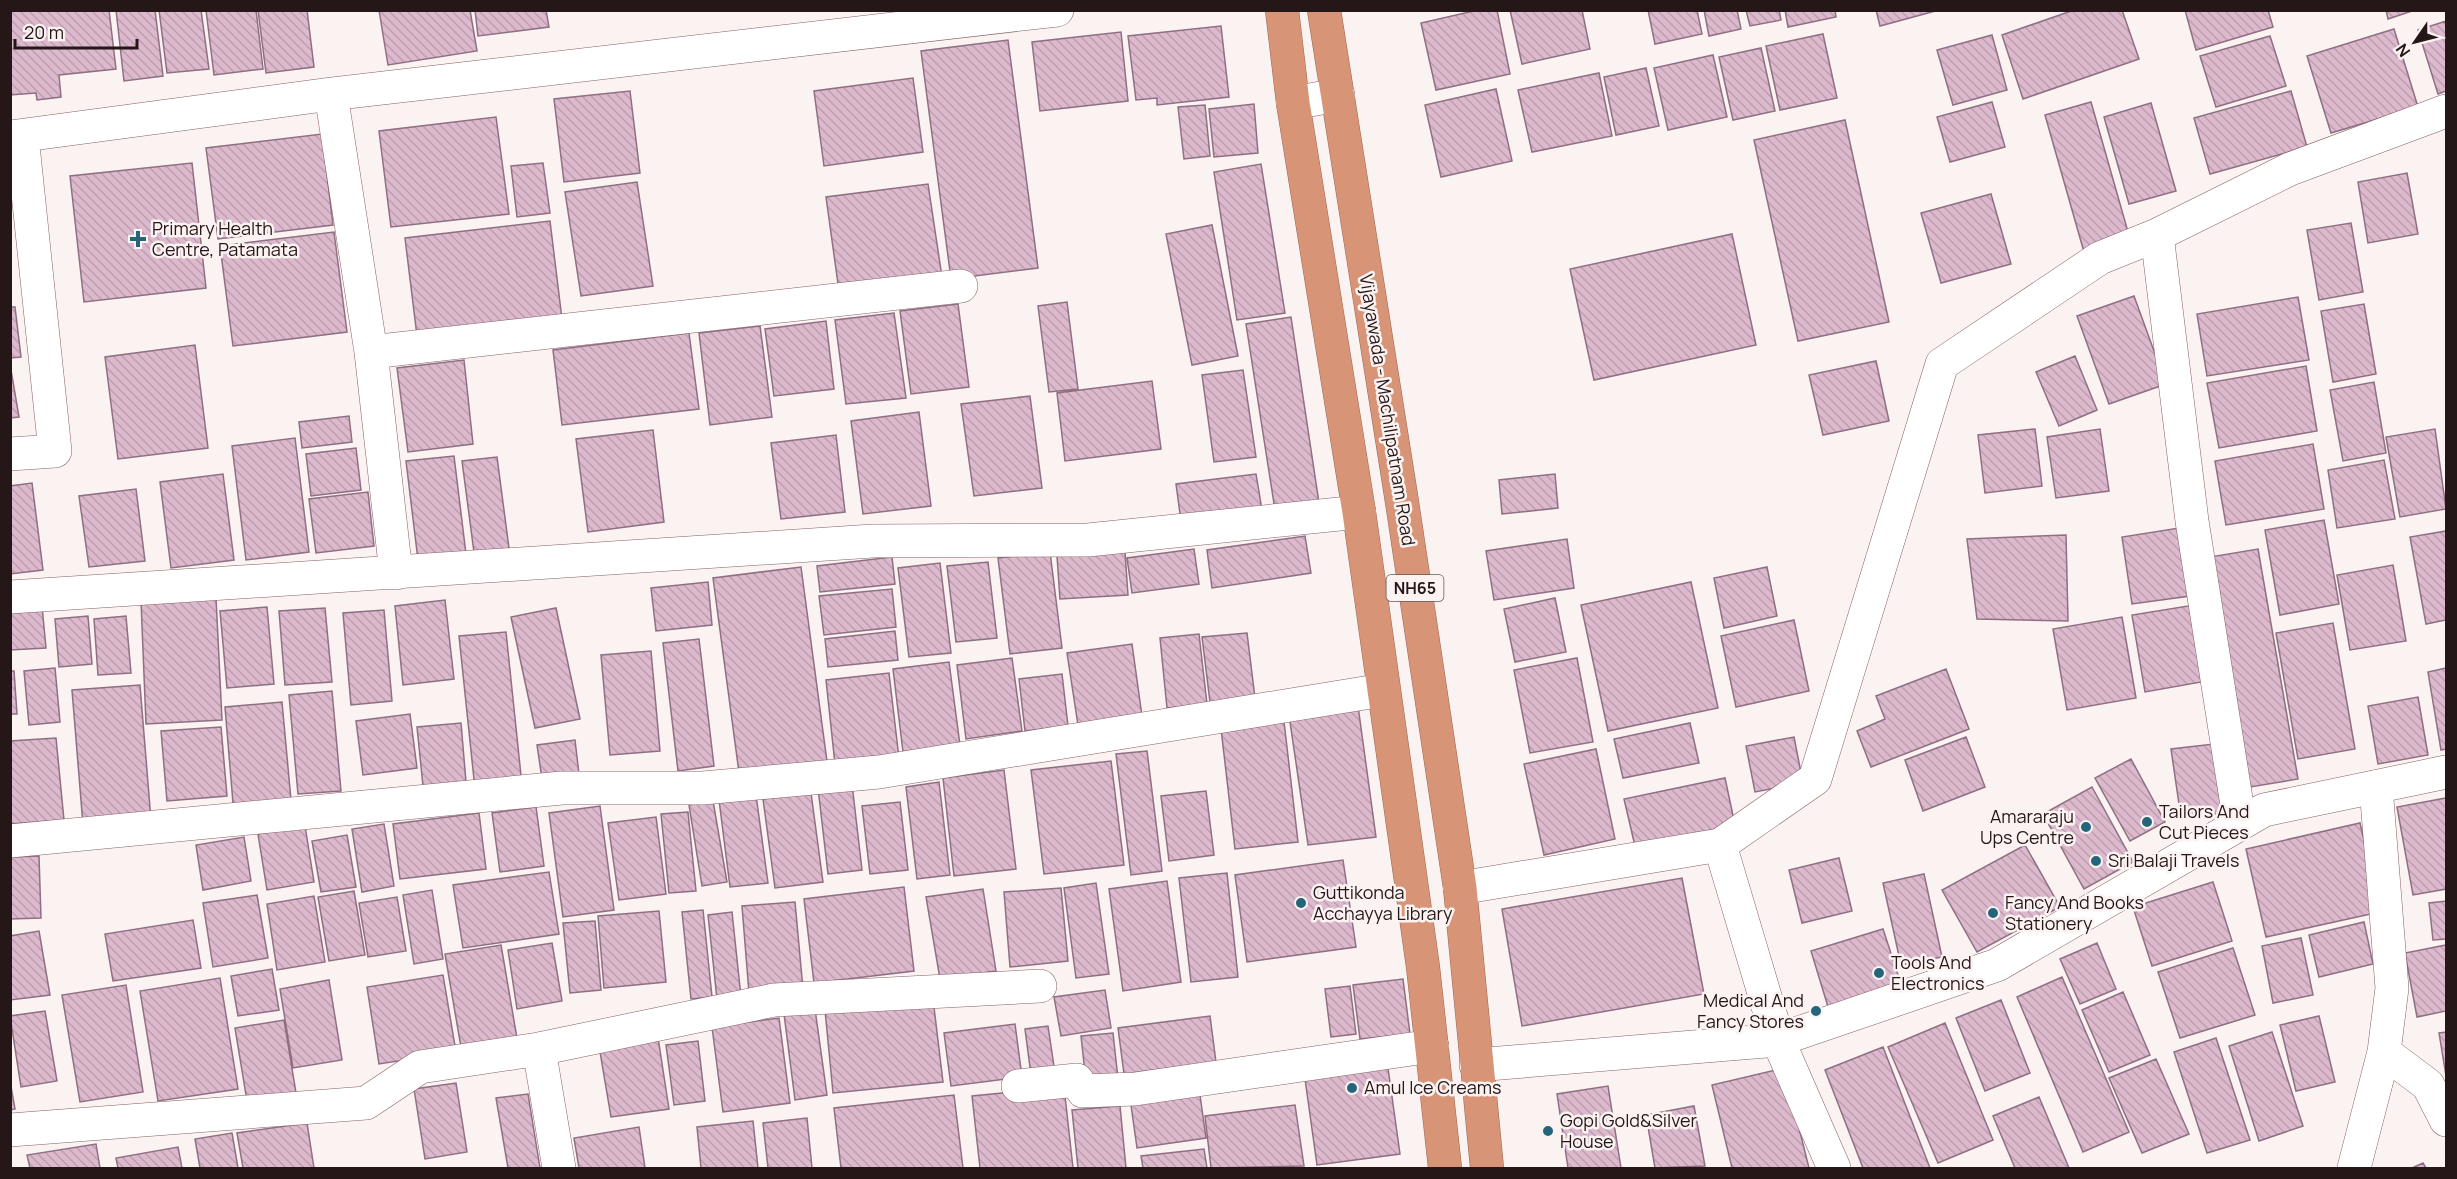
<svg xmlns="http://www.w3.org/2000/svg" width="2457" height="1179" font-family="Manrope,sans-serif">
<defs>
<pattern id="building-back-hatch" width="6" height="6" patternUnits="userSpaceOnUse" patternTransform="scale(1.5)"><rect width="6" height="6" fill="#dcb9cd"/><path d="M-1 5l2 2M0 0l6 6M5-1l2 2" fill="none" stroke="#bd9eaf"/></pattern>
</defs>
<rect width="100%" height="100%" fill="#fbf2f2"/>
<path fill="url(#building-back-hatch)" stroke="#8f6f82" stroke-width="1.5" d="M10,10H109L116,69L59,75L61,97L37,100L36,93L10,95Z
M116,10H155L163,76L124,81Z
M159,10H201L209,69L167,73Z
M206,10H256L263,69L214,75Z
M258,10H307L314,67L266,73Z
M379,10H470L477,51L388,65Z
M475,10H546L549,27L478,36Z
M1478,10H1497L1510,74L1436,90L1421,23Z
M1510,10H1582L1590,49L1522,64Z
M1648,10H1697L1702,34L1655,44Z
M1704,10H1737L1741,29L1709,36Z
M1746,10H1779L1781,20L1750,26Z
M1785,10H1835L1836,17L1788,27Z
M1876,10H1939L1880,26Z
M2074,10H2122L2139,59L2023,99L2002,35Z
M2185,10H2268L2273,27L2196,50Z
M2386,10H2415L2388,19Z
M2446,21V91L2438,94L2418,30Z
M1221,26L1229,97L1157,105V98L1136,100L1128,36Z
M2394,29L2418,107L2331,133L2307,56Z
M1121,32L1128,101L1040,111L1032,42Z
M1823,34L1837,98L1780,110L1766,46Z
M1992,35L2007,90L1953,105L1937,50Z
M2270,36L2286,86L2216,107L2200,56Z
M1008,40L1038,268L951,279L921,51Z
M1761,48L1775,111L1733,120L1719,57Z
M1713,55L1727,117L1668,130L1654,68Z
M1646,68L1659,126L1616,135L1604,77Z
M1599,73L1612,136L1532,152L1518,90Z
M913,78L923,152L824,166L814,91Z
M1496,89L1512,161L1441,177L1425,105Z
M630,91L640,173L564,182L554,99Z
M2291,91L2307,147L2210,174L2194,118Z
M1992,102L2005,147L1950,162L1937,117Z
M2091,102L2130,239L2084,252L2045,115Z
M2151,103L2176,191L2129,204L2104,117Z
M1254,104L1258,153L1214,157L1209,109Z
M1205,105L1210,156L1184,159L1178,107Z
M496,117L509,214L391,227L379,131Z
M1845,120L1889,322L1798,341L1754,140Z
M322,134L333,225L218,239L206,148Z
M192,163L206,288L84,302L70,176Z
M543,163L550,213L517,217L511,166Z
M1261,164L1285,313L1237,320L1214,172Z
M2407,173L2418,234L2368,243L2358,182Z
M637,182L653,286L581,296L565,192Z
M928,184L942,277L839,291L826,197Z
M1991,194L2011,264L1941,283L1921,213Z
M550,221L562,319L417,336L405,238Z
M2351,223L2363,292L2319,300L2307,230Z
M1212,225L1238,356L1192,365L1166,234Z
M334,232L347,332L233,346L220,246Z
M1732,234L1756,345L1594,380L1570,269Z
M2134,296L2166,384L2109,404L2077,316Z
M2298,297L2309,360L2207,376L2197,314Z
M1067,302L1078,389L1049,392L1038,306Z
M958,304L969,387L911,394L900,311Z
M2364,304L2376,374L2333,382L2321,311Z
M10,307H15L21,357L10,358Z
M894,313L906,398L846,404L835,320Z
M1291,317L1319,503L1275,510L1246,324Z
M826,321L834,389L774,396L765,329Z
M760,326L772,417L710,425L699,333Z
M689,333L699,409L562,425L553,350Z
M195,345L208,448L118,459L105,357Z
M2075,356L2097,410L2059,426L2036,372Z
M464,360L473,444L408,452L397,368Z
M1876,361L1889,421L1823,435L1809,375Z
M10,364L19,417L10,418Z
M2306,366L2317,431L2219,448L2207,383Z
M1243,370L1256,457L1214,462L1202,375Z
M1152,381L1161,449L1065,461L1057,393Z
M2374,382L2386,453L2343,461L2330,390Z
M1030,396L1042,488L974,496L961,404Z
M919,412L931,506L863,514L851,421Z
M349,416L352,442L302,448L299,422Z
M2035,429L2042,486L1985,493L1978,435Z
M2100,429L2109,491L2056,498L2047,437Z
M2435,429L2446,509L2400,517L2386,437Z
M653,430L664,522L588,532L576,439Z
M836,435L845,512L781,519L771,443Z
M295,438L309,552L246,560L232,446Z
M2313,444L2324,509L2226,525L2215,461Z
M356,448L361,490L311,496L306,454Z
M454,456L466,554L418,560L406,461Z
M497,457L510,556L475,560L462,461Z
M2384,460L2395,519L2337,528L2328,470Z
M223,474L234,560L171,568L160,482Z
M1256,474L1262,510L1181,521L1176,484Z
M1555,474L1558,508L1502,514L1499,480Z
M32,483L43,570L10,574V486Z
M136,489L145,561L89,567L79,496Z
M368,492L374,546L316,553L309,499Z
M2324,520L2339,604L2280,615L2265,530Z
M2179,528L2190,596L2132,604L2122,537Z
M2446,531V620L2426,624L2410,537Z
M2066,535L2068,621L1977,619L1967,539Z
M1305,536L1311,573L1212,588L1207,550Z
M1567,539L1574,588L1494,600L1486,551Z
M1194,549L1199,584L1132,593L1127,558Z
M2258,549L2298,779L2244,788L2204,558Z
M1050,552L1062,648L1010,654L998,558Z
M1125,552L1128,595L1060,599L1057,556Z
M892,557L895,584L820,592L817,566Z
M988,562L997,638L956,642L947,566Z
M940,563L951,653L909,657L898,568Z
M2393,565L2406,641L2350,650L2337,575Z
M801,567L828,769L740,780L713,578Z
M1767,567L1777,616L1724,628L1714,578Z
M708,582L712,625L656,631L651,588Z
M1691,582L1718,708L1608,731L1581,605Z
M892,589L896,627L824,635L819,596Z
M216,598L222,720L146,724L141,601Z
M1555,598L1566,652L1515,662L1504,609Z
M445,600L454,679L403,685L395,606Z
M2194,605L2207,681L2145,692L2132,615Z
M42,606L46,648L10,650V608Z
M267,607L274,684L227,688L220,611Z
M325,608L332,682L285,685L279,611Z
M556,608L580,719L535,728L511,617Z
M384,610L392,701L351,705L343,613Z
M88,616L92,664L59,667L55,619Z
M126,616L131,673L98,675L94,619Z
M2122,617L2136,698L2067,710L2053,629Z
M1794,620L1809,691L1736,707L1721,636Z
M2333,623L2355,749L2298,759L2276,633Z
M895,631L898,660L828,667L825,639Z
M506,632L522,785L475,789L459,636Z
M1247,633L1255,698L1210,702L1202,637Z
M1199,634L1207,704L1167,708L1160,638Z
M699,639L714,766L678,771L663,643Z
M1132,644L1142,716L1078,725L1067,653Z
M651,651L660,751L610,755L601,655Z
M1012,658L1022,731L966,739L957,665Z
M1577,658L1593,742L1530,753L1514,670Z
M949,662L960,745L903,752L893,669Z
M55,668L60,722L29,725L24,671Z
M2446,668V749L2441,750L2428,672Z
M1946,669L1969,729L1871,767L1857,731L1885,719L1876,696Z
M10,671H14L17,714H10Z
M889,673L899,758L835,764L826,680Z
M1062,674L1068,726L1025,731L1019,679Z
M140,685L151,820L83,825L72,690Z
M332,691L341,791L298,794L289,695Z
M2418,697L2428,755L2378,764L2368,706Z
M282,702L292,811L234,815L225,707Z
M1358,706L1376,837L1308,845L1289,715Z
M1283,713L1298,842L1235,849L1220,720Z
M410,714L417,768L363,775L356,721Z
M461,723L466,782L423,786L417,727Z
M1690,723L1699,763L1623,778L1614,739Z
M221,727L227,796L167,801L161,731Z
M1794,737L1803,783L1755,792L1746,746Z
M1966,737L1985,787L1923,811L1905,760Z
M56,738L64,820L10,824V741Z
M575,740L579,774L542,779L537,745Z
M2214,744L2224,813L2181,818L2171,749Z
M1596,749L1615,839L1544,855L1524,764Z
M1147,751L1162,871L1131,875L1116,754Z
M2131,759L2165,822L2130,841L2095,778Z
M1111,761L1124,865L1044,874L1031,770Z
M1004,770L1016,869L954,876L943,778Z
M1725,778L1735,825L1635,846L1624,799Z
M939,782L950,875L917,879L906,787Z
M852,784L862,870L828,874L818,788Z
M2092,787L2133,862L2084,889L2043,814Z
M1206,791L1214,855L1169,861L1161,796Z
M811,793L823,882L775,888L763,799Z
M756,795L768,883L730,887L719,800Z
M2446,798V889L2413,895L2397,807Z
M713,801L727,882L702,886L689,805Z
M900,802L908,870L870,874L862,806Z
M600,806L614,910L563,917L549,813Z
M536,807L544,866L500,872L492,813Z
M688,812L696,891L669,893L661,814Z
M479,813L486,869L400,879L393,824Z
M656,817L666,894L619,900L608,823Z
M2360,823L2380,912L2266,937L2246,849Z
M384,824L394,886L362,892L352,829Z
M305,826L314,882L267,890L258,834Z
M347,835L356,887L321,892L312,841Z
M244,837L251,881L203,890L196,845Z
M2025,845L2060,907L1977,952L1942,890Z
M39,856L41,918L10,919V857Z
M1839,858L1852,911L1802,923L1789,870Z
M1343,860L1356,947L1247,962L1235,875Z
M549,872L559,934L463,948L453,885Z
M1227,873L1238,977L1191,982L1179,878Z
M1924,874L1942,957L1901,965L1883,883Z
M1682,878L1704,994L1522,1026L1502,909Z
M1167,881L1181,982L1123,991L1109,889Z
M2213,882L2232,941L2152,966L2133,907Z
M1096,883L1109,974L1076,978L1064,888Z
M904,887L914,971L814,983L804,899Z
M1061,888L1068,961L1010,967L1004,892Z
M983,889L996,971L940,979L926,897Z
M432,890L443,959L414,964L403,895Z
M354,891L365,955L329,961L318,897Z
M257,895L268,958L213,967L203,903Z
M314,896L325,962L277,970L267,904Z
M397,897L406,951L368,957L359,903Z
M2446,901V939L2433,940L2429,903Z
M795,902L803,989L749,993L742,906Z
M703,910L712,997L691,999L682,912Z
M659,911L666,982L604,988L598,916Z
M732,912L741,997L717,999L708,915Z
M193,920L201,968L113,981L105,934Z
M595,921L601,990L570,993L563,923Z
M2364,922L2373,964L2319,977L2309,935Z
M1883,929L1902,987L1829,1010L1811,951Z
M39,931L50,995L10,1000V936Z
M2301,938L2313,995L2273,1003L2262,946Z
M552,943L562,1001L517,1009L508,950Z
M2097,943L2116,989L2080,1004L2060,959Z
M501,945L518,1044L462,1053L445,954Z
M2446,945V1011L2417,1017L2405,953Z
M2233,948L2255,1015L2180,1038L2158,972Z
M272,969L279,1010L238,1016L231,976Z
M443,975L456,1052L379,1064L367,987Z
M2062,977L2129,1132L2083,1152L2017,997Z
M220,978L238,1089L158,1101L140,991Z
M1403,979L1410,1034L1360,1039L1353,985Z
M329,980L342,1060L293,1068L280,989Z
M126,985L143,1092L80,1102L62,995Z
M1350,986L1356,1034L1331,1037L1325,989Z
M1105,990L1111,1028L1061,1036L1054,997Z
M2123,992L2150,1055L2109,1072L2082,1010Z
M933,999L943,1082L833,1093L825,1010Z
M2001,1000L2030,1073L1985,1091L1956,1018Z
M814,1002L827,1095L795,1100L783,1006Z
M45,1011L57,1081L21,1087L10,1016Z
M1210,1016L1216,1062L1124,1074L1118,1028Z
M2319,1016L2335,1082L2296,1091L2280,1025Z
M779,1018L790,1103L723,1112L712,1027Z
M284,1020L296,1093L247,1101L235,1028Z
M1945,1023L1993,1140L1938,1163L1888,1047Z
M1015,1024L1022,1077L951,1086L944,1033Z
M1048,1026L1055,1073L1031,1075L1025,1029Z
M657,1031L669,1109L611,1117L598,1040Z
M2272,1032L2303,1126L2259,1141L2229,1046Z
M2446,1032V1076L2439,1033Z
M1113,1033L1118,1079L1086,1082L1081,1036Z
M2216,1038L2250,1140L2207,1153L2174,1052Z
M698,1041L705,1101L674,1105L666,1045Z
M1883,1047L1930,1168H1863L1825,1070Z
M2156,1059L2189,1134L2142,1153L2109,1078Z
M1388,1068L1400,1154L1317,1165L1305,1079Z
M1784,1068L1809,1168H1732L1712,1085Z
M10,1081L15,1109L10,1110Z
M456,1083L467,1152L425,1159L414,1089Z
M1608,1086L1621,1168H1568L1557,1094Z
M1064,1087L1073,1168H980L972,1096Z
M1199,1088L1206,1138L1137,1148L1130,1098Z
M528,1094L540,1168H508L496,1098Z
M954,1095L963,1168H841L834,1108Z
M2039,1097L2069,1168H2015L1993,1116Z
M1295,1105L1304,1166L1211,1168L1205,1116Z
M1120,1106L1126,1168H1078L1072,1110Z
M1694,1106L1705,1166L1655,1168L1646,1115Z
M807,1118L812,1168H768L763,1123Z
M753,1121L758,1168H701L697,1127Z
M307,1123L314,1168H243L237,1133Z
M639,1127L645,1168H579L574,1138Z
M232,1133L238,1168H200L195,1139Z
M96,1144L100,1168H30L27,1155Z
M178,1147L182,1168H118L116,1158Z
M1204,1149L1207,1168H1143L1141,1156Z
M2423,1163L2426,1168H2412Z"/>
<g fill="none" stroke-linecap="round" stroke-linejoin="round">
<defs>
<path id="street" d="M331,94L371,352L396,573
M1293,103L1338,95
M10,137L331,94L1057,10
M2157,235L2192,521L2240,824
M371,352L961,286
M10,454L55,451L22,136
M10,597L873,541L1088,540L1359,512
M10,841L562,788H703L879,772L1383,690
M1720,845L1778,1040L1834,1168
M1460,888L1720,845L1815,779L1942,364L2100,258L2157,235L2290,169L2446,111
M539,1049L559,1168
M2384,1052L2428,1085L2446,1120
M1018,1086L1077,1080L1083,1091L1135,1089L1432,1046
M10,1130L366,1103L420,1067L539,1049L774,1000L1040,986
M2354,1168L2384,1052L2392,988L2376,787"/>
<path id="secondary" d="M1476,1065L1778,1040L1997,965L2264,810L2446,772"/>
<path id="highway" d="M1282,10L1293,103L1359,512L1423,967L1445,1168
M1324,10L1402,502L1460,888L1487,1168"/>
</defs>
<use href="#street" stroke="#866164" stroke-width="34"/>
<use href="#secondary" stroke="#866164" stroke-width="34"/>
<use href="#highway" stroke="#996856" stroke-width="34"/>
<use href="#street" stroke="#fff" stroke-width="33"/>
<use href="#secondary" stroke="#fff" stroke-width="33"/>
<use href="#highway" stroke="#d79477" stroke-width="33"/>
</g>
<g fill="#25657a" stroke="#fbf2f2" stroke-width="2">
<path d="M135 230h6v6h6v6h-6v6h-6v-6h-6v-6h6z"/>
<circle cx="2147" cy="822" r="6"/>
<circle cx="2086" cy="827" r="6"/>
<circle cx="2096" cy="861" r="6"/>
<circle cx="1301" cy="903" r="6"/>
<circle cx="1993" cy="913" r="6"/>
<circle cx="1879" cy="973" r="6"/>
<circle cx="1816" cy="1011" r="6"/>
<circle cx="1352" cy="1088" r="6"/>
<circle cx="1548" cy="1131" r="6"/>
</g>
<g text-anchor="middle" stroke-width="5" stroke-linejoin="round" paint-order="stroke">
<rect fill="#fbf2f2" stroke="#655859" stroke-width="1.5" x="1386.5" y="575" width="57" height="26" rx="4.5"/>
<g font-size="16" font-weight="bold" fill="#251618">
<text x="1415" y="594">NH65</text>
</g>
<g font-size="18" fill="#251618" stroke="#fbf2f2" text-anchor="start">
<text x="152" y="235">Primary Health<tspan x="152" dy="21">Centre, Patamata</tspan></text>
<text x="2159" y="818">Tailors And<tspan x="2159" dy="21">Cut Pieces</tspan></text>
<text x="2074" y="823" text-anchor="end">Amararaju<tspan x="2074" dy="21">Ups Centre</tspan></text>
<text x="2108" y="867">Sri Balaji Travels</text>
<text x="1313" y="899">Guttikonda<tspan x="1313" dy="21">Acchayya Library</tspan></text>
<text x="2005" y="909">Fancy And Books<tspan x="2005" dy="21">Stationery</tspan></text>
<text x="1891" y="969">Tools And<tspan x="1891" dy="21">Electronics</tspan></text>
<text x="1804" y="1007" text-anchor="end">Medical And<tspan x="1804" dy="21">Fancy Stores</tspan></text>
<text x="1364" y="1094">Amul Ice Creams</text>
<text x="1560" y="1127">Gopi Gold&amp;Silver<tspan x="1560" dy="21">House</tspan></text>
</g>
<g font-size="18" fill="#251618" stroke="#fbf2f2">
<text transform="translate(1387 410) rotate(81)" y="6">Vijayawada - Machilipatnam Road</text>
</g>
</g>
<rect width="2457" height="1179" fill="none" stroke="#251618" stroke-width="24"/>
<g transform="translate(2415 42) rotate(235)" stroke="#fbf2f2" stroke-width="4.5" paint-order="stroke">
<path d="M0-4.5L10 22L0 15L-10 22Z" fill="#251618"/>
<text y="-9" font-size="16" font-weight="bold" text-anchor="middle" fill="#251618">N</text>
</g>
<path d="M15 39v9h122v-9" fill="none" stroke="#251618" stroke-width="3"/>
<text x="24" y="39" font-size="18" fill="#251618" stroke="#fbf2f2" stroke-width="4.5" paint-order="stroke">20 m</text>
</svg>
